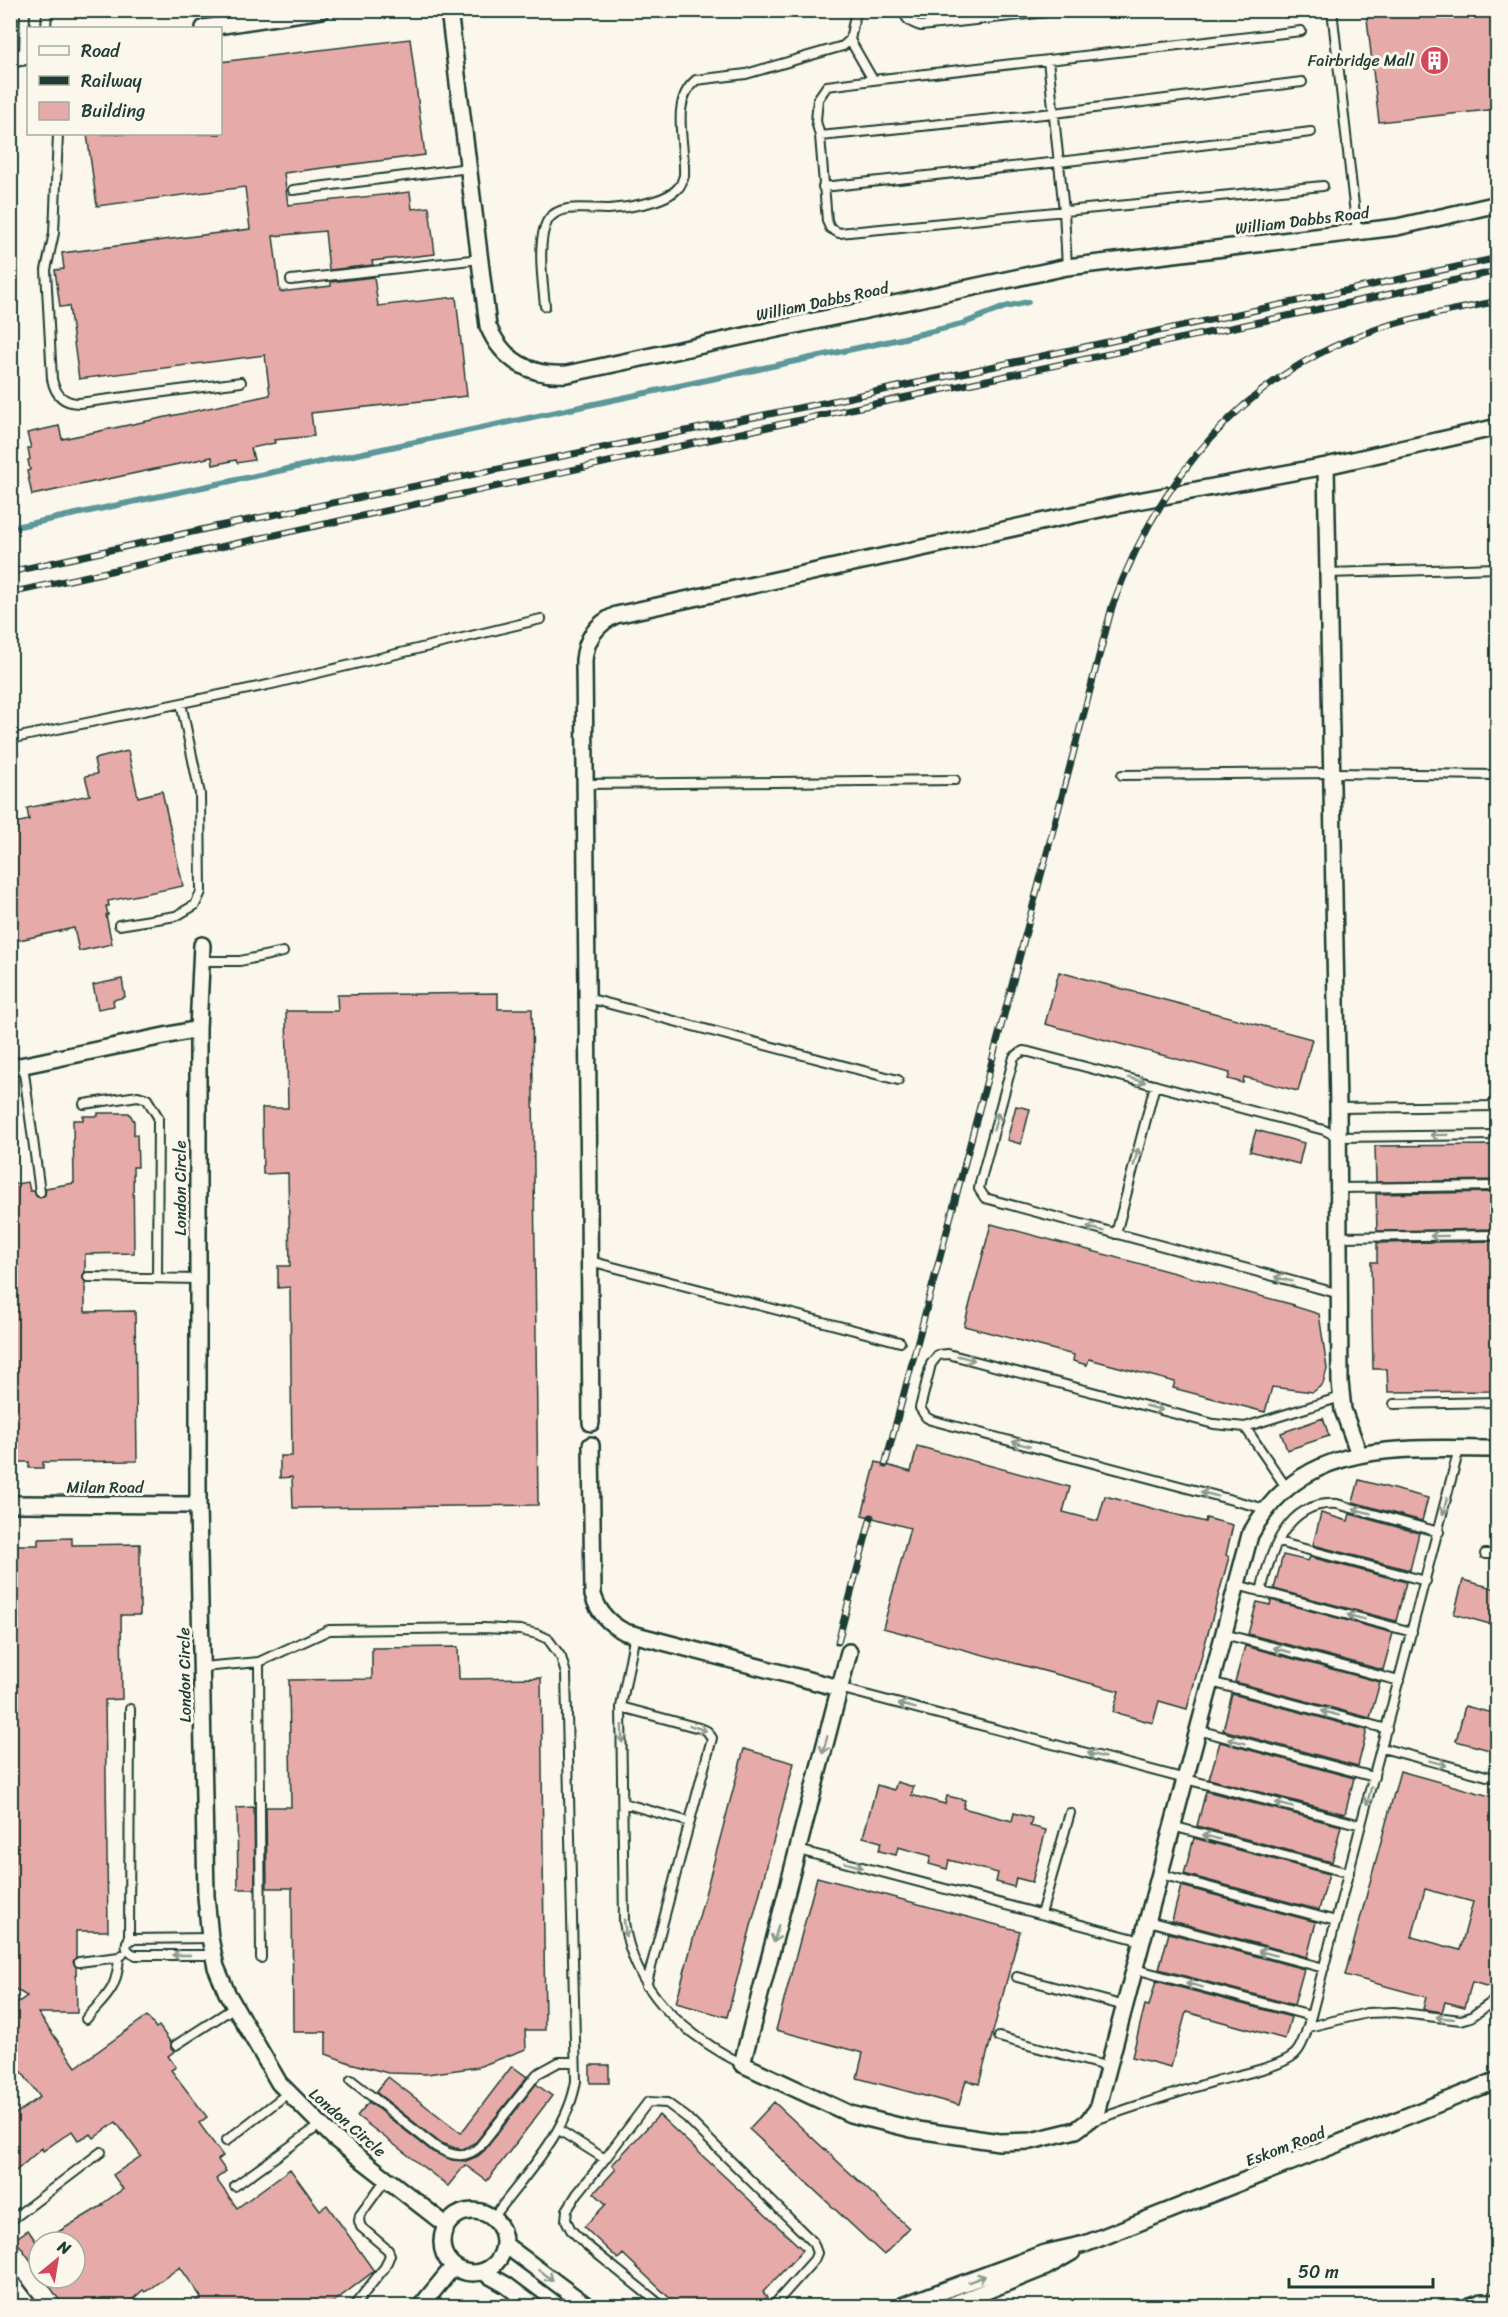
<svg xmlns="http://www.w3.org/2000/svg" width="1508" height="2317" font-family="Sriracha,sans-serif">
<rect width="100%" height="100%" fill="#fbf7ec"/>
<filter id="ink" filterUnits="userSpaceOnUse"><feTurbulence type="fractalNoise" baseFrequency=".0167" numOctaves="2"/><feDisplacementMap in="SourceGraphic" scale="12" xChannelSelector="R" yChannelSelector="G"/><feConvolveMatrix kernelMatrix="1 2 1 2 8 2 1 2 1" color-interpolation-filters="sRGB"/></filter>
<g filter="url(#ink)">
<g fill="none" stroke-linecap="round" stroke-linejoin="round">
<path stroke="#5b979a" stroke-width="6" d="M10,528L900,339L962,324L1005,307L1028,302"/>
</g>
<path fill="#e6aba9" stroke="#1f3d34" stroke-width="1.5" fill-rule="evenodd" d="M1366,10H1497V109L1379,122Z
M410,39L425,155L284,173L288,205L410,192L412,209L429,207L435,254L372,261L373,265L329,270L325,231L273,236L280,292L331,286V282L374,277L378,306L456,297L467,396L311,413L314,436L274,440L275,443L251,448L254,460L237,463L236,460L213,465L212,457L32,495L27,471L30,470L28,460L30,459L28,448H31L27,433L59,426L62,439L270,395L265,355L79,379L69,306L60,307L55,270L64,269L62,253L250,229L245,187L97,206L87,134H220V62Z
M128,751L138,797L162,791L183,886L108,901L109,906H106L108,915H106L112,944L79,951L74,928L10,942V824L29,820L27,808L90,795L85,776L97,774L94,759Z
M1059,972L1312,1039L1298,1091L1244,1077L1243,1083L1228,1079L1230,1073L1045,1024Z
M122,979L125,997L113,1000L114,1006L98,1009L93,985Z
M498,993V1009H532L538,1505L293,1508L292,1477L280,1478V1456H292L290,1287L278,1288V1266H290L288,1173L263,1174L262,1108H288L286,1011H338L337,995Z
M1016,1106L1030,1109L1021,1144L1007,1140Z
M98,1113H129L134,1121V1135H137L138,1167H133L134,1253L85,1254V1272L82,1277L85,1282V1312L135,1311L137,1461L43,1462V1468H29V1462H10V1185L28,1182L30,1191H34L36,1196L40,1198L45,1195L46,1188L74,1183L73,1120H83V1116H98Z
M1256,1130L1304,1143L1299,1164L1250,1151Z
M1497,1145V1180L1376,1182L1375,1146Z
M1497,1192V1229L1377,1231L1376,1194Z
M991,1224L1294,1305L1293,1306L1319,1314L1327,1369L1323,1384L1313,1392L1272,1387L1265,1412L1173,1388L1175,1382L1089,1359L1087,1365L1073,1361L1074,1355L964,1326Z
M1497,1241V1391L1388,1392L1387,1369H1373L1371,1262H1377V1243Z
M1323,1418L1329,1436L1287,1450L1281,1433Z
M917,1446L1070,1487L1063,1512L1098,1521L1105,1496L1205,1522L1206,1518L1233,1525L1226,1555L1229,1557L1187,1709L1159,1701L1153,1723L1113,1712L1119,1691L883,1628L910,1528L862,1515L876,1462L911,1472Z
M1359,1480L1428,1498L1422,1521L1353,1502Z
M1321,1513L1348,1521L1350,1514L1419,1533L1410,1570L1313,1545Z
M72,1538V1545L140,1544V1615H121L122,1699L105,1700L108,1931H76V1957L73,1962L76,1967L77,2013H38L76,2067L147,2016L156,2028L159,2026L171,2043V2049L175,2051L168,2056L176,2067L171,2070L207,2117L199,2123L223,2156L218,2160L226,2171L216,2179L237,2208L290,2169L320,2210L327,2205L374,2271L327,2307H188L201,2297L180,2267L145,2292L143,2290L124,2307H64L44,2278H75V2242H65L58,2232L103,2205L102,2204L123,2189L113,2175L141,2156L116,2122L94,2138L91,2134L78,2140L72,2131L43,2151L42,2148L10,2176V2118L40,2097L10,2056V2008L27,1996L10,1986V1545H38V1539Z
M1283,1555L1308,1561L1310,1557L1406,1582L1396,1621L1274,1589Z
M1463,1580L1497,1589V1626L1454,1614Z
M1271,1600L1393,1633L1383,1670L1248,1634L1257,1602L1270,1605Z
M1245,1646L1380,1682L1370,1718L1235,1682Z
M458,1647L459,1679L541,1678L545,2030H525L526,2049L478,2067L427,2074L388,2073L350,2063L326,2054V2032H293L292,1888H267L266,1807H291L289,1680L372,1679V1648Z
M1232,1694L1367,1730L1358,1766L1223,1730Z
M1465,1706L1497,1714V1752L1456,1741Z
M1220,1742L1354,1778L1345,1814L1209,1779Z
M744,1749L794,1763L727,2017L676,2003Z
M1400,1771L1497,1798V1957L1490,1987L1472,1982L1465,2007L1445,2002L1442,2012L1423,2009L1426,1997L1345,1975ZM1425,1889L1473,1902L1460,1950L1412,1937Z
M897,1782L914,1787L911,1795L945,1804L947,1796L965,1800L963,1808L1012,1821L1014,1813L1032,1818L1030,1826L1046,1830L1032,1882L1016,1878L1014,1887L996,1882L998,1873L949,1860L947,1869L929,1864L931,1856L898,1847L896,1855L879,1851L881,1842L863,1837L877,1785L894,1790Z
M1206,1791L1341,1826L1332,1862L1197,1826Z
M254,1807L255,1889H238L237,1808Z
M1194,1838L1329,1874L1319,1910L1184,1874Z
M817,1877L1020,1931L979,2084L966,2080L959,2105L857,2078L863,2053L776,2030Z
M1181,1886L1316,1922L1307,1957L1172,1921Z
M1169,1933L1304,1969L1294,2005L1159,1969Z
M1156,1981L1291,2017L1285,2039L1186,2012L1171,2067L1132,2057L1145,2005L1149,2006Z
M590,2065H609V2083H590Z
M512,2066L527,2077L476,2142L463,2149L455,2148L439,2142L376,2092L388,2077L461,2133Z
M536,2084L552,2096L487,2181L465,2165L448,2186L357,2116L369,2102L433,2152L452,2160L466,2161L478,2156L485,2150Z
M774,2102L909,2228L884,2255L749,2129Z
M659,2115L803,2250L763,2292L767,2297L758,2307H679L623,2254L618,2259L584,2227L606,2204L594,2193L616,2169L612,2165Z
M28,2230L39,2246V2272L15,2239Z"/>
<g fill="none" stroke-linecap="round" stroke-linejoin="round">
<defs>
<path id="service" d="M903,10C906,21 912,23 921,26L1065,10
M1332,10L1357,232
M46,28L47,10
M850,40L873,80L1301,31
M24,57L25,10
M1048,60L1064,211L1067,267
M873,80L827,86L818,99L816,121L820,136L827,221L830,228L839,233L1323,186
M58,134L54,233L46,270L52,379C55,394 63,403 79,403L241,382
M820,136L1054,113L1302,82
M823,187L1059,162L1311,132
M293,190L469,168
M291,280L480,259
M545,306C543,283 536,240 548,220C560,202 591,210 609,209C627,208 666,202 678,188C682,185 682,180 684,176C686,145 669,102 696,80L746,74L843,46L850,40L856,10
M1328,573L1498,568
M10,739L272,684L541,619
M1122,775L1333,773L1498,775
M585,784L955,780
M119,925L176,916L195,905L201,892L200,794L181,703
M201,961H240L283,952
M587,998L898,1080
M23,1065L40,1192
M84,1104L138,1096L147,1099L158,1117L157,1278
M1338,1108L1498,1106
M1339,1188L1498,1186
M1116,1234L1155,1085
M1339,1237L1498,1235
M590,1261L900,1342
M88,1277L198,1279
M1340,1294L985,1198L979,1189L980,1183L1014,1057L1023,1051L1029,1052L1324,1130L1338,1137L1498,1135
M1394,1404L1498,1402
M1245,1427L1286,1487
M1266,1509L931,1420L926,1417L920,1408L931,1364L938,1355L948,1354L1214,1424L1245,1427L1341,1397
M1278,1542L1426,1581
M1485,1554H1498
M1237,1585L1412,1632
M1261,1592C1270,1552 1287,1500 1337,1504L1439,1532
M635,1634L621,1707L624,1922C634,1991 682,2033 742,2064
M1224,1634L1399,1681
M202,1667L259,1662
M1211,1682L1387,1729
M839,1688L1361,1825
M621,1707L703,1729L707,1731L712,1738L646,1986
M1198,1730L1374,1777
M1382,1748L1498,1779
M623,1803L690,1822
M1172,1826L1349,1873
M798,1850L1142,1941
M1160,1874L1336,1921
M1041,1914L1070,1813
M1148,1921L1324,1968
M210,1938L132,1939L127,1942C125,1949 128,1952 135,1955H214
M129,1940L130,1709
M261,1958L259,1662L329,1630L484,1628L520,1630L537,1634L548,1639L561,1657L566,1674L576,2081C568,2132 523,2177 493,2218
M79,1962L119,1957L122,1955
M1135,1969L1311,2016
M1017,1977L1125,2006
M86,2019C107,1995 117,1991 119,1957
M1308,2027L1367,2013L1394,2012L1461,2020L1471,2017L1498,1998
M999,2037L1109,2067
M176,2045L235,2007
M351,2080L436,2147C452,2156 466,2160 480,2146L537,2074L559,2062H575
M1092,2121C1133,2107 1174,2093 1216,2081C1235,2076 1281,2067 1295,2054C1304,2045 1307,2028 1311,2016L1459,1449
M559,2130L605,2159L648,2102L667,2103L686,2117L813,2242L817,2253L814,2260L773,2306
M226,2141L288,2093
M605,2159L577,2194L567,2210L566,2220L571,2230L585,2244L662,2306
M235,2186L320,2125
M10,2221L101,2152
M354,2306L385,2267L390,2255L388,2250L361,2227L359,2221L360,2215L386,2179"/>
<path id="minor" d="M449,10L488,326C502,360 531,377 567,374L1067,267L1397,227L1498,204
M204,28L322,10
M10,59L28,56
M1326,466L1338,1108L1340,1382L1343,1410L1359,1454
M202,945L198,1029V1505L206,1896L210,1938L216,1967L227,1993L279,2083L334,2138L446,2225
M10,1068L198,1029
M591,1423L584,660C586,639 596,624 616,615L1132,502L1326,466L1498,427
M591,1445L593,1595C599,1613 608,1623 625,1632L839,1688
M10,1504L198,1505
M849,1652L742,2064L850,2114L911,2129L999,2142L1031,2141L1076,2130L1087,2122L1097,2110L1250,1535C1302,1437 1403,1449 1498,1449
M442 2242a31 31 0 1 1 62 0a31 31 0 1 1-62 0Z
M504,2244L587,2306
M483,2272L506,2285L534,2306
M10,2281L29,2306
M421,2306L453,2267
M902,2306L1045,2253L1085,2244L1498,2080
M949,2306L1046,2267L1072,2252
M1470,2306L1482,2302H1498"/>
</defs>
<use href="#service" stroke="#1f3d34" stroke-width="12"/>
<use href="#minor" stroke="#1f3d34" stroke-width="20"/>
<use href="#service" stroke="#fbf7ec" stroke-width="8"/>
<use href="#minor" stroke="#fbf7ec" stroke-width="15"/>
<defs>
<path id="rail" d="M10,572L219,526L828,402L1498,258
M10,593L832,413L1498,271
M885,1465L1112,607C1159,478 1244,374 1377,329C1416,316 1458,310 1498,301
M838,1642L871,1517"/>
</defs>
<use href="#rail" stroke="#1f3d34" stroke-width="7"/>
<use href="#rail" stroke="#fbf7ec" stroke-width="4.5" stroke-dasharray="14" stroke-linecap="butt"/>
</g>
<defs><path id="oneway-shaft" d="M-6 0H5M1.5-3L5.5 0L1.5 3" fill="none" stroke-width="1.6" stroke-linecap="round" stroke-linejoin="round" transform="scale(1.5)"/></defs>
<g stroke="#8d9a90">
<use href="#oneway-shaft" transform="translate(1137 1080) rotate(15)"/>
<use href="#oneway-shaft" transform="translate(996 1121) rotate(-75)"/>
<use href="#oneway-shaft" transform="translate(1439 1135) rotate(179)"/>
<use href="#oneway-shaft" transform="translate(1136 1157) rotate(-75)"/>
<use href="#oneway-shaft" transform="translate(1095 1229) rotate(-165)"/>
<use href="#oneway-shaft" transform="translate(1439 1236) rotate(179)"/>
<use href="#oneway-shaft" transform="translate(1283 1279) rotate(-165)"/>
<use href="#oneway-shaft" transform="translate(966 1358) rotate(15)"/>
<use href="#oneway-shaft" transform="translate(1154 1408) rotate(15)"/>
<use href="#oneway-shaft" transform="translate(1021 1444) rotate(-165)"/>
<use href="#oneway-shaft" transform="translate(1209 1494) rotate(-165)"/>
<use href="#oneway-shaft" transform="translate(1445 1506) rotate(104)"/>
<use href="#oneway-shaft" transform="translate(1362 1511) rotate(-165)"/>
<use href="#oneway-shaft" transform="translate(1356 1617) rotate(-165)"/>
<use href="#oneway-shaft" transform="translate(1282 1650) rotate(-165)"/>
<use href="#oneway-shaft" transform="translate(907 1706) rotate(-165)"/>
<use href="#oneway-shaft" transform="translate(1330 1713) rotate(-165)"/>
<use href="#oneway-shaft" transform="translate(698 1728) rotate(19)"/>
<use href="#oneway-shaft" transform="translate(622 1734) rotate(89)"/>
<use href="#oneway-shaft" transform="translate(1236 1741) rotate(-165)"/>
<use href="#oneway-shaft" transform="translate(825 1745) rotate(105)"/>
<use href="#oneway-shaft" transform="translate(1096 1755) rotate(-165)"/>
<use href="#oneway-shaft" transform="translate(1438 1763) rotate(15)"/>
<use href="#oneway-shaft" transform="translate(1369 1796) rotate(105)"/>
<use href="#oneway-shaft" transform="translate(1284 1805) rotate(-165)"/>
<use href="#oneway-shaft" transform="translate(1211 1837) rotate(-165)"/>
<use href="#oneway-shaft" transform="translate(854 1865) rotate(15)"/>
<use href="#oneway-shaft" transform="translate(625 1928) rotate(83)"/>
<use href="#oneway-shaft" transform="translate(776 1934) rotate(105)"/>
<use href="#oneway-shaft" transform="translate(1267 1953) rotate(-165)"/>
<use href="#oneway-shaft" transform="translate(181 1955) rotate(-180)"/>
<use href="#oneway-shaft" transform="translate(1194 1985) rotate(-165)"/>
<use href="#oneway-shaft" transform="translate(1445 2018) rotate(-174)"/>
<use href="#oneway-shaft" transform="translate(546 2275) rotate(38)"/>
<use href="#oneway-shaft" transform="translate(977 2279) rotate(-20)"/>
</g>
</g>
<defs>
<symbol id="building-disc" viewBox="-11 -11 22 22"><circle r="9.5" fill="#d1495b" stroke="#fbf7ec"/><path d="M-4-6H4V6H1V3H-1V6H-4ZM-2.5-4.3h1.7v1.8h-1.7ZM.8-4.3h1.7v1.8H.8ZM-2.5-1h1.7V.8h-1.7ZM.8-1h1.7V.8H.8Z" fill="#fff"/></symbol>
</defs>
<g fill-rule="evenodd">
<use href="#building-disc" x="1418" y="44" width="33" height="33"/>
</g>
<g text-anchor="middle" stroke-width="6" stroke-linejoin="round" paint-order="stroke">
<g font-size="16" fill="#1f3d34" stroke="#fbf7ec" text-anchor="end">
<text x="1414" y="66">Fairbridge Mall</text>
</g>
<g font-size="16" fill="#1f3d34" stroke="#fbf7ec">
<text transform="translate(1302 220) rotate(-7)" y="6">William Dabbs Road</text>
<text transform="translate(822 301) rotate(-12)" y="6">William Dabbs Road</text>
<text transform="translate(180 1188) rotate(-90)" y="6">London Circle</text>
<text x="105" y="1493">Milan Road</text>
<text transform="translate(184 1675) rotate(-91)" y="6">London Circle</text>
<text transform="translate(348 2122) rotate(41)" y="6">London Circle</text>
<text transform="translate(1285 2146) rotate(-21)" y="6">Eskom Road</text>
</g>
</g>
<rect width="1508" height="2317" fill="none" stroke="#fbf7ec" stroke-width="36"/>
<rect x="18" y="18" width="1472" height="2281" fill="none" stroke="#1f3d34" stroke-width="2" filter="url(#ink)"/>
<rect x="27" y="27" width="195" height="108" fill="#fbf7ec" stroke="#a3ada2" stroke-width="1.5"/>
<rect x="39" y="46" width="30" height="9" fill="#fbf7ec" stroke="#a3ada2" stroke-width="1.5"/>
<text x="81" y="57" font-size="18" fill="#1f3d34">Road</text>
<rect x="39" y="76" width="30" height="9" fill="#1f3d34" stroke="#a3ada2" stroke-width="1.5"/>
<text x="81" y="87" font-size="18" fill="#1f3d34">Railway</text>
<rect x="39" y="102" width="30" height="18" fill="#e6aba9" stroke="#a3ada2" stroke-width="1.5"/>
<text x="81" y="117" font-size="18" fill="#1f3d34">Building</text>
<g transform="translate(57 2260) rotate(30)"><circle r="28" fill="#fbf7ec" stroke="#a3ada2" stroke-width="1.5"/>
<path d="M0-4.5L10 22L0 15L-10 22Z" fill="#d1495b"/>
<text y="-9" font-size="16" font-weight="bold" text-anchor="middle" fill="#1f3d34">N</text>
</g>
<path d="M1289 2278v9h144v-9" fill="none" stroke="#1f3d34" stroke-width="3"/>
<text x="1298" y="2278" font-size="18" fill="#1f3d34" stroke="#fbf7ec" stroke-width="4.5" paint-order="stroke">50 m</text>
</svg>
